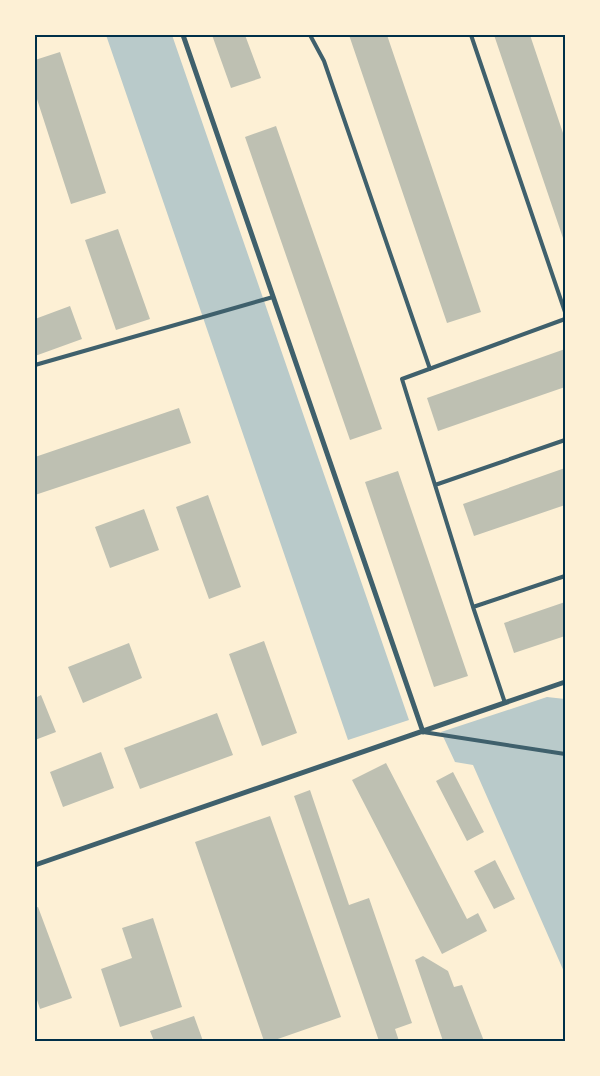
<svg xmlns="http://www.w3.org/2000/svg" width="600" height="1076" font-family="Arial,sans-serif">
<rect width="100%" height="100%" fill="#fdf0d5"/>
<path fill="#b9caca" d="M106,35H172L409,720L348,740Z
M547,697L565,699V974L473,765L455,762L441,732Z"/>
<path fill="#bec0b2" d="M212,35H245L261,78L231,88Z
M349,35H387L481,312L447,323Z
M494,35H530L565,139V244Z
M60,52L106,193L71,204L35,93V60Z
M276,126L382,429L350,440L245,137Z
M118,229L150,319L116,330L85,240Z
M70,306L82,339L35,356V319Z
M565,349V387L438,431L427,398Z
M179,408L191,443L35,495V457Z
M565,468V505L474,536L463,504Z
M398,471L468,676L434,687L365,482Z
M208,495L241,587L209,599L176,507Z
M144,509L159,550L110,568L95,527Z
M565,602V636L514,653L504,623Z
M264,641L297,733L262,746L229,654Z
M129,643L142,678L83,703L68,667Z
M41,695L56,732L35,740V698Z
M217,713L233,755L140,789L124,748Z
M101,752L114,788L63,807L50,772Z
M386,763L467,919L478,913L487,931L442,954L352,780Z
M453,772L484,832L467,841L436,781Z
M310,790L349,905L369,898L412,1023L395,1029L399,1041H379L294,796Z
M270,816L341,1017L272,1041H264L195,842Z
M495,860L515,899L494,909L474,871Z
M38,907L72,998L40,1009L35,994V908Z
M153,918L182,1007L120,1027L101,969L132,958L122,928Z
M423,956L448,971L454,987L462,985L484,1041H443L415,960Z
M194,1016L203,1041H154L150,1031Z"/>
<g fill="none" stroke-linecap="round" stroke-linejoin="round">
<path stroke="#3f606c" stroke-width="4" d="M310,35L324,61L430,369
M471,35L565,312
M35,365L273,297
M435,485L565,440
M473,607L402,379L565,319
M505,703L473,607L565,576
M423,732L565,754"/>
<path stroke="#3f606c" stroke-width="5" d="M183,35L423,732
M35,865L565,682"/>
</g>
<rect width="600" height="1076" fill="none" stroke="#fdf0d5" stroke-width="72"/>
<rect x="36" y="36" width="528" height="1004" fill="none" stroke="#003049" stroke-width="2"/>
</svg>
